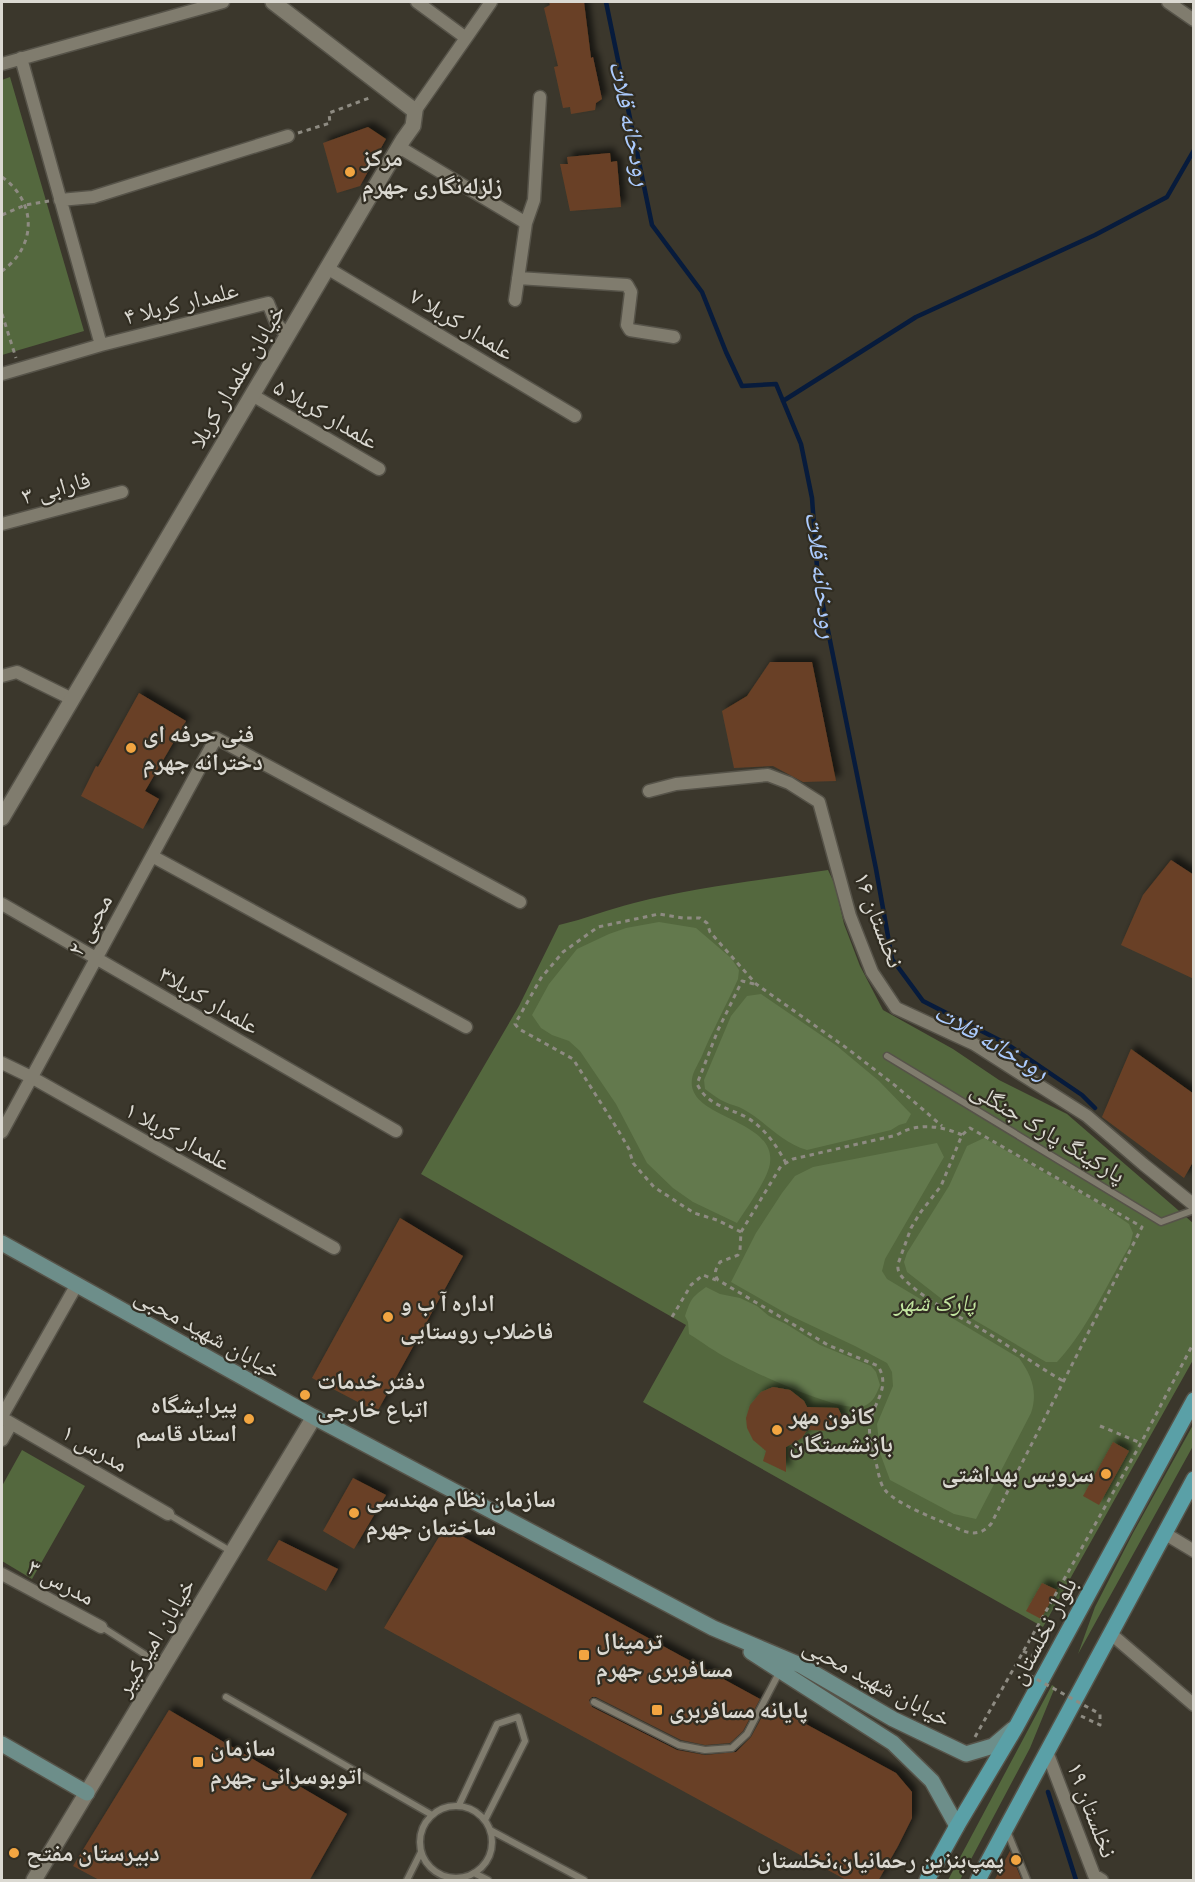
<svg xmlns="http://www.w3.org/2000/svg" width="1195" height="1882" font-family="'Zilla Slab','Noto Naskh Arabic',serif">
<defs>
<filter id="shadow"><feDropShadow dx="5" dy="-5" stdDeviation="3" flood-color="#0009"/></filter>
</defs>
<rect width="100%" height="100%" fill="#3b372c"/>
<path fill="#54683e" d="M10,77L84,331L2,355V80Z
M828,870L835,885L844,924L860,966L883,1010L953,1049L999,1080L1067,1114L1193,1223V1360L1043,1627L643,1402L686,1325L421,1174L519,1006L559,925C585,919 609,909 634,903C698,886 764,880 828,870Z
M1193,1425V1446L1078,1654L1095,1607L1133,1533Z
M22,1450L85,1486L32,1579L2,1561V1486Z
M1052,1685L1055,1687L1030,1748L960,1880H948Z"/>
<path fill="#63794d" d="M659,922L696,928L731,958L739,970L738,979C726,1006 712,1031 701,1058C698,1064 693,1072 692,1079C686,1119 776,1118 770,1163C768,1179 746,1209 737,1223L693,1202L673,1188L647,1163L616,1104L580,1051L569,1041L552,1035L541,1028L532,1015L549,984L577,949L609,934L626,928Z
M761,994L837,1046L879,1081L911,1114L906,1123L899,1125L891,1130L807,1150C780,1142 768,1123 743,1109C738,1106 731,1105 725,1102C718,1099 712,1094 705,1089L704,1080L731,1016L747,996Z
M984,1138L1104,1207L1129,1224L1133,1233L1130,1245C1109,1281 1085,1333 1057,1362H1046L952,1307L907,1272L904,1262L907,1253L949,1186L967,1146Z
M937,1143L944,1157L885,1259L882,1271L887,1279L1019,1358C1032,1376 1038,1392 1031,1413L976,1519L954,1514L890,1480L880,1453L877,1424L893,1386L892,1372L887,1363L855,1346L789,1315L731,1282L756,1233L782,1193L795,1176L813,1167Z
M706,1287L720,1294L740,1298L757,1306L769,1316L786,1324L820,1345L871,1366L876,1372L880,1385C877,1393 873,1403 864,1406C842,1415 751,1371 729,1359C715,1352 702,1342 689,1334L688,1322L685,1316C691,1299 691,1298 706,1287Z"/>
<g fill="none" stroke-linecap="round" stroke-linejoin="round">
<path stroke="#071b3c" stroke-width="4.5" d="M606,2L652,225L702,292L726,352L742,386L776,384L801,444L812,498L818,581L876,869L892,959L923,1001L1007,1044L1082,1095L1095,1108
M783,401L916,317L1095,235L1167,197L1194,150
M1048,1792L1076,1880"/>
</g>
<path fill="#694126" filter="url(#shadow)" d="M549,2H584L591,58L593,57L602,99L596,103L595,110L571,114L570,107L563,108L554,67L558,66L544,8L550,5Z
M368,127L386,139L360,186L337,193L323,143Z
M610,153L611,162L617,161L621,207L570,211L560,164H568L567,157Z
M770,662H812L836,781L803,782L773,766L734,768L722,711L747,696Z
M139,693L186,721L145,791L159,799L143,829L81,796L96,766L98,767Z
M1171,860L1194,875V979L1121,945L1143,895Z
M1131,1049L1194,1094V1160L1184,1178L1102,1117Z
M400,1218L463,1256L377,1412L312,1378Z
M773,1387L790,1390L804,1401L807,1407L838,1408L843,1418L837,1431L807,1430L802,1438L786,1447V1472L763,1461L766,1451L753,1440L747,1428L746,1418L750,1405L761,1392Z
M1113,1442L1129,1451L1099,1505L1083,1496Z
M353,1478L386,1495L354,1549L323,1531Z
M445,1527L760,1699L743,1731L730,1743L705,1745L681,1740L596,1697H592L589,1700L592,1707L677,1750L705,1755L736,1752L751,1737L769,1704L896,1773L912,1792V1818L898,1846L878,1881H848L384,1628Z
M279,1540L338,1569L326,1591L267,1560Z
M1042,1583L1057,1590L1041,1619L1026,1611Z
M169,1710L347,1814L309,1881H101L73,1866Z
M1010,1851L1022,1881H994Z"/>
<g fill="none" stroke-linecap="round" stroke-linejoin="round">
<defs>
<path id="service" d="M887,1056L1161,1222L1194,1210
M168,1514L232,1552
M102,1627L163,1666
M226,1697L432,1815
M594,1702L679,1745L705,1750L732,1748L747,1734L780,1671
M459,1805L497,1724L518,1717L525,1741L485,1820
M420 1842a36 36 0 1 1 72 0a36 36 0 1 1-72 0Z
M490,1830L584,1880
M1007,1831L1027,1880
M474,1873L488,1880
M407,1880L421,1852"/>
<path id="minor" d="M1168,2L1194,20
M466,38L491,2
M21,58L101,345
M2,64L223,2
M415,111L466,38L417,2
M399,147L526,223
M60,200L93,197L288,136
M327,268L575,416
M518,278L627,285L631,292L627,325L630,330L674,337
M515,300L526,223L534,200L540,97
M2,374L101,345L268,303L276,323L287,335
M252,395L379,469
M2,524L122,492
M2,676L17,672L72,699
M649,791L676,784L768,775L789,783L819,802L850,916L872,972L896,1008L974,1044L1087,1116L1143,1164L1194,1205
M152,856L466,1027
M2,904L396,1131
M2,1063L31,1077L334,1248
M2,1132L216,738L520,902
M2,1416L76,1286
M2,1418L168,1514
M2,1440L11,1424
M1164,1533L1194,1551
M2,1574L101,1627
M1110,1633L1194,1705
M1047,1752L1094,1875L1102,1880"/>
<path id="tertiary" d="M2,818L403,140L413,126L415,111L273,2
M34,1880L314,1417"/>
<path id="secondary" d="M2,1243L314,1417L713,1628L800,1665L893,1719L966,1754L993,1746L1013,1729
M751,1652L893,1743L932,1781L957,1826
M2,1744L87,1793"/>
<path id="primary" d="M927,1880L957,1826L1016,1727L1194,1400
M978,1880L1194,1479"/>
</defs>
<use href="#service" stroke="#565349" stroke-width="9"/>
<use href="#minor" stroke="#565349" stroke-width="15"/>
<use href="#tertiary" stroke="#565349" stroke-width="18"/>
<use href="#secondary" stroke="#565349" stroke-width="18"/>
<use href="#primary" stroke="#565349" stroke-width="18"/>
<path stroke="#8e8b82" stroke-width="3" stroke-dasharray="4.5 4.5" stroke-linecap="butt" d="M298,133L330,123L329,113L372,97
M2,177C37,202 37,246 2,271
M2,215L25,205L49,201
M2,314L16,358
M754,984L742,981L718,1030L697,1084C708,1106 727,1107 746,1117C765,1128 776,1145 786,1163
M962,1135C942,1126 917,1122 897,1135L793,1159L781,1166L741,1232L740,1250L738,1255L720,1262C716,1269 713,1273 718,1280L828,1345L878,1366C891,1387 874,1402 870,1422C868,1434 872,1448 875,1459C878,1468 879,1483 885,1490C895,1503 933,1518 950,1525C965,1532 978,1539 991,1524L1142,1227L970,1128L962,1135L941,1186L920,1213L911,1228L898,1264C897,1271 900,1275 905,1280C927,1302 959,1316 986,1332C1012,1348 1037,1366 1063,1381
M741,1232L717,1220L694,1213L654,1187L633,1163L629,1149L618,1130L573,1059L519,1029L515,1024L541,978L563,952L598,927L659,914L683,918H700L707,923L710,932L756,984L848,1049L897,1087L942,1126
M672,1317L691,1285L703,1275L716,1280
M1100,1426L1141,1443
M1023,1651L1038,1658
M1081,1716L1100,1725V1714
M975,1737L1141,1443L1194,1342"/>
<use href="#service" stroke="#807c6e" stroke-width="6"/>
<use href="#minor" stroke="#807c6e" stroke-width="12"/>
<use href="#tertiary" stroke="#807c6e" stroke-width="15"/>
<use href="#secondary" stroke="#6d8e8a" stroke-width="15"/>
<use href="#primary" stroke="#5aa0a7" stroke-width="15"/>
<path stroke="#8e8b82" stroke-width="3" stroke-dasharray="4.5 4.5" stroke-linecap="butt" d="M1029,1675L1100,1714"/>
</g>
<g fill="#f2a541" stroke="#312d22" stroke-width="2">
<circle cx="350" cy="172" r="6"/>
<circle cx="131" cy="748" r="6"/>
<circle cx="388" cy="1317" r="6"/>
<circle cx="305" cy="1395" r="6"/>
<circle cx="249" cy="1419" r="6"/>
<circle cx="777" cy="1430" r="6"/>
<circle cx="1106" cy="1474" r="6"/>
<circle cx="354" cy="1513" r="6"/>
<rect x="578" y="1649" width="12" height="12" rx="3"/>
<rect x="651" y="1704" width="12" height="12" rx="3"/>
<rect x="192" y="1756" width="12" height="12" rx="3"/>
<circle cx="14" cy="1853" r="6"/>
<circle cx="1016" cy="1860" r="6"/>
</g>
<g text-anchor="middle" stroke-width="4.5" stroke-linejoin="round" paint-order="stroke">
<g font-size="24" font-weight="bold" fill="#dbd9d2" stroke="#312d22" text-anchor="start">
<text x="362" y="166">مرکز<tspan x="362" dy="28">زلزله‌نگاری جهرم</tspan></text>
<text x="143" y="742">فنی حرفه ای<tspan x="143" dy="28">دخترانه جهرم</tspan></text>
<text x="400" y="1311">اداره آ ب و<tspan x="400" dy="28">فاضلاب روستایی</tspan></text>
<text x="317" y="1389">دفتر خدمات<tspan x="317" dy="28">اتباع خارجی</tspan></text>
<text x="237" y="1413" text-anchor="end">پیرایشگاه<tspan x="237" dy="28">استاد قاسم</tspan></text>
<text x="789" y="1424">کانون مهر<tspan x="789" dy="28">بازنشستگان</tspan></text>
<text x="1094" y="1482" text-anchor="end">سرویس بهداشتی</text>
<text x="366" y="1507">سازمان نظام مهندسی<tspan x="366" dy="28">ساختمان جهرم</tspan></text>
<text x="596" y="1649">ترمینال<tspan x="596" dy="28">مسافربری جهرم</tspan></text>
<text x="669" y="1718">پایانه مسافربری</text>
<text x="210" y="1756">سازمان<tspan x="210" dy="28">اتوبوسرانی جهرم</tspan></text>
<text x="26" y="1861">دبیرستان مفتح</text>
<text x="1004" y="1868" text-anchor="end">پمپ‌بنزین رحمانیان،نخلستان</text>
</g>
<g font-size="24" fill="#dbd9d2" stroke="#312d22">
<text transform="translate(181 303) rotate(-14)" y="8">علمدار کربلا ۴</text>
<text transform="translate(462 324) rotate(31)" y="8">علمدار کربلا ۷</text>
<text transform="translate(237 376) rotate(-59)" y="8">خیابان علمدار کربلا</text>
<text transform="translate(326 414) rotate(30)" y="8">علمدار کربلا ۵</text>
<text transform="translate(56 488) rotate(-15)" y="8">فارابی ۳</text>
<text transform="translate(879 920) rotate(69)" y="8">نخلستان ۱۶</text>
<text transform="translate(90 925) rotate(-61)" y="8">محبی ۲</text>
<text transform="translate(209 1000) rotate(30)" y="8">علمدار کربلا۳</text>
<text transform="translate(1048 1132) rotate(31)" y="8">پارکینگ پارک جنگلی</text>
<text transform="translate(178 1136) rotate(29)" y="8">علمدار کربلا ۱</text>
<text transform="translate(208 1333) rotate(29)" y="8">خیابان شهید محبی</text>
<text transform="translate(95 1448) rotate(30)" y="8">مدرس ۱</text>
<text transform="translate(61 1582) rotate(28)" y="8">مدرس ۳</text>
<text transform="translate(1043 1631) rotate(-62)" y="8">بلوار نخلستان</text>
<text transform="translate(155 1637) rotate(-59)" y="8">خیابان امیرکبیر</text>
<text transform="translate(877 1682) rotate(28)" y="8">خیابان شهید محبی</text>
<text transform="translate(1092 1810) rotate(69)" y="8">نخلستان ۱۹</text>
</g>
<g font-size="24" font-style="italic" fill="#c2e59f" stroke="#312d22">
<text x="935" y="1311">پارک شهر</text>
</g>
<g font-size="26" font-style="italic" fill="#accbfe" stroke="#312d22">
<text transform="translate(631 123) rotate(78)" y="9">رودخانه قلات</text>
<text transform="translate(822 575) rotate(83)" y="9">رودخانه قلات</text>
<text transform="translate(992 1041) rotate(30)" y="9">رودخانه قلات</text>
</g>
</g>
<rect width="1195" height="1882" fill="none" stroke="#dbd9d2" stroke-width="6"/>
</svg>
